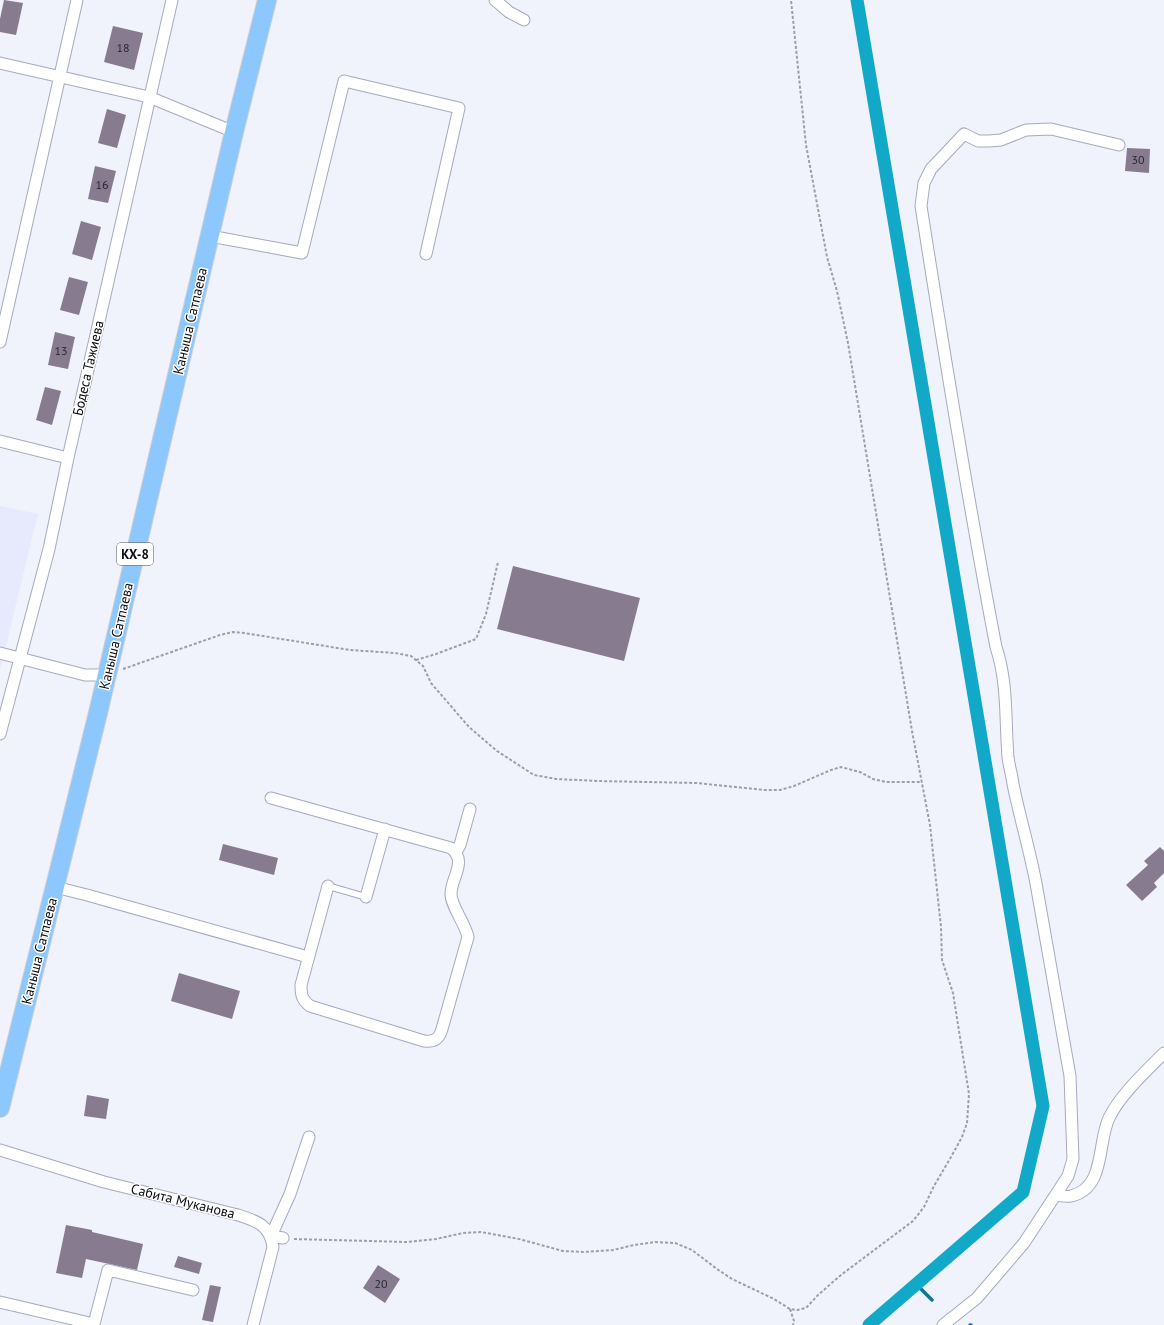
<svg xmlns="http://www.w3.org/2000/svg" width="1164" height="1325" font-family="'PT Sans',sans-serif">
<rect width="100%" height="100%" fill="#f0f2fc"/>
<path fill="#e7e9fd" d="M0,506L38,514L0,670Z"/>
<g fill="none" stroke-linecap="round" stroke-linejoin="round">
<path stroke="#107991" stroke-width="3.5" d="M916,1284L932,1300
M970,1325H971"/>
<path stroke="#12a8c7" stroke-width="13" d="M857,0L1043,1106L1023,1192L869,1325"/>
</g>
<path fill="#877b8f" d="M4,0L23,3L16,35L0,32V19Z
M113,26L143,33L134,70L104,62Z
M107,109L126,115L117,148L98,143Z
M1127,148L1150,149L1149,173L1125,171Z
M95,166L116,171L108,203L88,199Z
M81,221L101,227L92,260L72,254Z
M69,277L88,282L79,315L60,310Z
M55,332L75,337L68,369L48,365Z
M45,387L61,391L52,425L36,420Z
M513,566L640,598L624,661L497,629Z
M223,844L278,858L274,875L219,860Z
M1160,847L1164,851V873L1154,883L1157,887L1142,901L1126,885L1148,865L1144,861Z
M179,973L240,991L232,1019L171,1001Z
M87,1095L109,1099L106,1119L84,1116Z
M66,1225L92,1230V1232L143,1244L137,1270L86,1259L82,1278L56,1273Z
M178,1256L202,1263L199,1274L174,1267Z
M378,1265L400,1279L385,1303L363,1288Z
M210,1285L221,1287L213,1322L202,1320Z"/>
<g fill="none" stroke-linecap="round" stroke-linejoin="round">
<defs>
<path id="service" d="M328,886L366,897"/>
<path id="minor" d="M495,0L509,12L524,20
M0,63L149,97L234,132
M210,236L302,253L344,81L459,108L426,254
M0,342L77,0
M0,441L68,458
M0,653L85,675H107
M0,734L49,549L68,458L172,0
M271,798L451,848C468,862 451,877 451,894C451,906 465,923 468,937L442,1029C439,1039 435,1042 424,1041L310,1006C302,1000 301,995 301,985L328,886
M456,852L460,845L470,809
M55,887L87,895L308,957
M366,897L385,829
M0,1150L104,1182L238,1215C257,1221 270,1225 273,1247L253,1325
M1056,1195C1061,1196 1067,1197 1071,1196C1106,1188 1097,1143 1109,1118C1120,1095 1146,1071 1164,1053
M283,1238L271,1236L290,1194L309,1137
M0,1302L94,1324L108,1270L193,1290
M943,1325L977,1298L1024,1243L1068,1176L1073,1159L1070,1076L1037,889C1031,854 1020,819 1013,784C1012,775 1009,766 1008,757C1005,720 1008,683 996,647C968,501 944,353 921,206L924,183L931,169L964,134L978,141H989L1001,140L1026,130L1051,129L1119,145"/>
<path id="primary" d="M0,1108L98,713L234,132L267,0"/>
</defs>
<use href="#service" stroke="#a6a9c0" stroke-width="8"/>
<use href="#minor" stroke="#a6a9c0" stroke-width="13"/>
<use href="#primary" stroke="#ceced0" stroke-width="20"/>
<path stroke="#9d9ea8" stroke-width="2" stroke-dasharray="3 2" stroke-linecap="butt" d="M416,660L436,654L476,639L486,614L498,562
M123,669L220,635L233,632L244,633L350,650L395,653L411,656L423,666L431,683L469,727L497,751L534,775L556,779L598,781L696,783L765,790H780L794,786L831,770L841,767L860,772L873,779L886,782H922
M294,1239L406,1242L436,1239L463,1233L481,1232L519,1239L563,1251L584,1252L613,1250L634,1245L655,1242L675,1243L692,1250L717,1269L732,1279L774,1299L790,1309L797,1310L806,1308L818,1295L841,1275L913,1221L924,1207L934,1186L951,1157L962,1137L967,1123L969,1094L953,993L942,960L941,927L930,825L912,731L848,343L837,291L827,257L806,145L791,0
M790,1309L794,1321L793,1325"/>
<use href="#service" stroke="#fff" stroke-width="5.5"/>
<use href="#minor" stroke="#fff" stroke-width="11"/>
<use href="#primary" stroke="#8cc8fe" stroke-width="18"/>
</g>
<g text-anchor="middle" stroke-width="3" stroke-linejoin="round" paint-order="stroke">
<g font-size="12" fill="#292631">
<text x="123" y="52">18</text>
<text x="1138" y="164">30</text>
<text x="102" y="189">16</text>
<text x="61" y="355">13</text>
<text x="381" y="1288">20</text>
</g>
<rect fill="#fff" stroke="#545459" stroke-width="1" x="117" y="543" width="36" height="22" rx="3"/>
<g font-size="13" font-weight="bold" fill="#0a0a12">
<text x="135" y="559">КХ-8</text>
</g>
<g font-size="14" fill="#0a0a12" stroke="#fff">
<text transform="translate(190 321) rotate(-77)" y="5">Каныша Сатпаева</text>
<text transform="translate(88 368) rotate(-77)" y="5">Бодеса Тажиева</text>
<text transform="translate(116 636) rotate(-77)" y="5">Каныша Сатпаева</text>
<text transform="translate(39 951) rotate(-76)" y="5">Каныша Сатпаева</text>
<text transform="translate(183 1201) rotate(14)" y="5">Сабита Муканова</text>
</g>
</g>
</svg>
